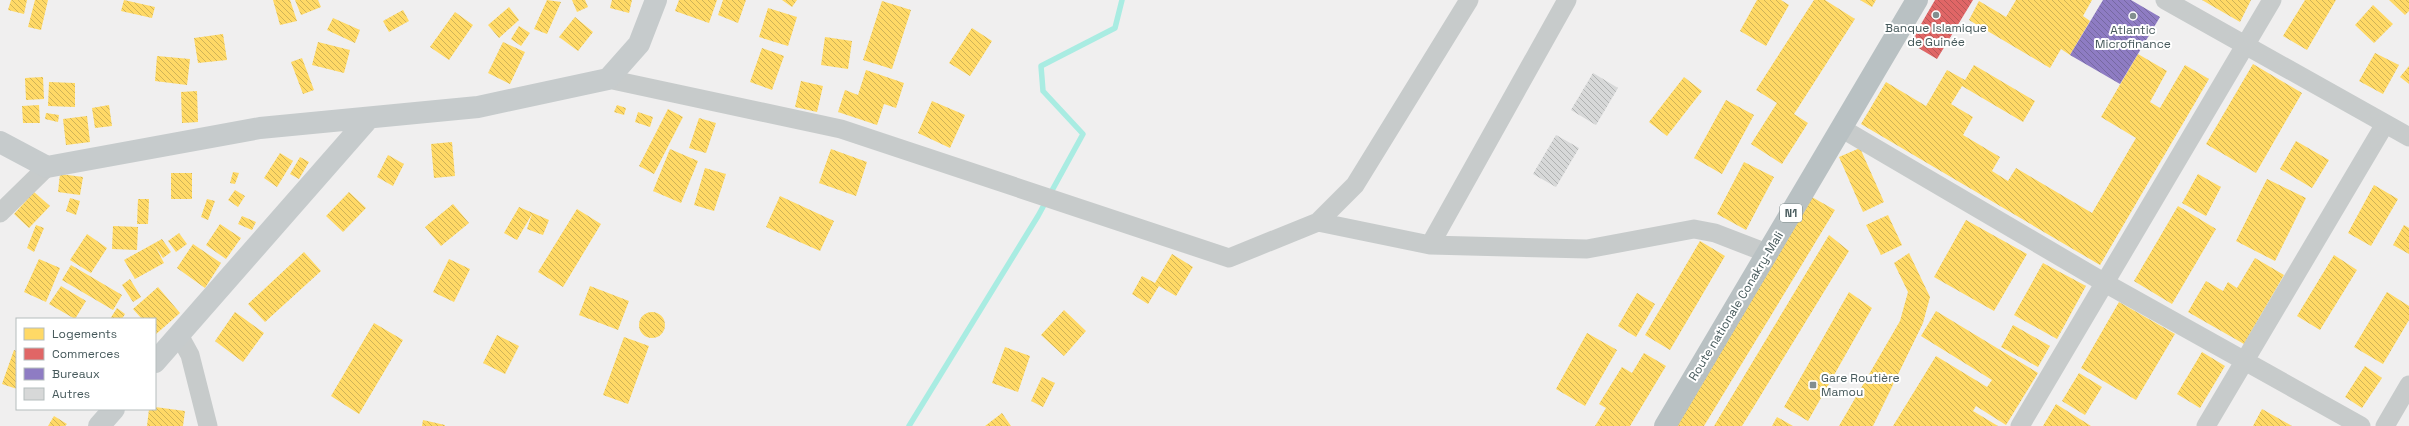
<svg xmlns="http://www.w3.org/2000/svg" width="2409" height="426" font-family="'Space Grotesk',sans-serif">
<defs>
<pattern id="homes-back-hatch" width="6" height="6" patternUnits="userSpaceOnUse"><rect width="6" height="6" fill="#ffd966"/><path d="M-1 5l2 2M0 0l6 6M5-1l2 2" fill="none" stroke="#d0b357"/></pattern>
<pattern id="shops-back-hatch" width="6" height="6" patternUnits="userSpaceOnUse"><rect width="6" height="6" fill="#e06666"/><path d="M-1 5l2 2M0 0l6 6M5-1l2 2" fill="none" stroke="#b75757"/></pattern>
<pattern id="offices-back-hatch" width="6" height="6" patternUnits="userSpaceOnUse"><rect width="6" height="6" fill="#8e7cc3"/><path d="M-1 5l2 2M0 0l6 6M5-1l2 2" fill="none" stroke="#7669a1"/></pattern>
<pattern id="building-back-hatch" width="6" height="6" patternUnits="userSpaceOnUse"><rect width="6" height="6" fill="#d7d8d8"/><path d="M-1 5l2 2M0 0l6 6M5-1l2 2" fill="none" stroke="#b0b2b2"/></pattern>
</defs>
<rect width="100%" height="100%" fill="#f0efef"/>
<path fill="url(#homes-back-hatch)" d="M11,0H27L24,14L8,10Z
M35,0H48L41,30L28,27Z
M124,0L155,7L152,18L121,11Z
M273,0H290L297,21L280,25Z
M295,0H318L321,7L301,15Z
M547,0L561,2L547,34L534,29Z
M572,0H585L588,7L577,12Z
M612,0H632L629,13L610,8Z
M679,0H717L709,23L675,11Z
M723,0H746L738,23L718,15Z
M782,0H797L792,7Z
M1757,0H1781L1789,5L1766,46L1740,31Z
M1814,0H1825L1855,19L1794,114L1808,123L1782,164L1751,144L1777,103L1756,90Z
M1860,0H1876L1872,7Z
M2016,0H2092L2083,16L2090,21L2070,55L2061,49L2050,68L1969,20L1979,1L2006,17Z
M2202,0H2251L2240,22Z
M2305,0H2336L2307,50L2283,36Z
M2389,0H2409V11L2405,15Z
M882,1L911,10L892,69L863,60Z
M2373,5L2393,24L2374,43L2355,25Z
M509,7L519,20L499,38L488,25Z
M768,8L797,17L788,46L759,37Z
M403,10L409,21L389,32L383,21Z
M455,12L473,25L449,60L430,47Z
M575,17L593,32L578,51L559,37Z
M333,18L360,30L355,43L327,30Z
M519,26L530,33L521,46L511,39Z
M972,28L992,41L970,76L949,63Z
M223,34L227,60L198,63L194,38Z
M825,37L852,41L848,69L821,65Z
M318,42L350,50L344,73L312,65Z
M503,42L525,52L510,84L488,73Z
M762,48L784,56L772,90L750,82Z
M2375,53L2399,65L2383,94L2359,81Z
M2138,54L2167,71L2150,102L2160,108L2185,65L2209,79L2100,265L1861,124L1886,82L1926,106L1947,70L1965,80L1974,65L2035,101L2023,122L1962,86L1951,104L1973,117L1963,135L2000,157L1992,171L2008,181L2016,168L2092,213L2136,138L2101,117Z
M157,56L190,59L187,85L155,81Z
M302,58L314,90L303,94L291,62Z
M2253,64L2302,93L2256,173L2206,144Z
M2409,66V84L2400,77Z
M866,70L904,83L896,108L884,104L877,125L838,112L845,90L858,95Z
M43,77L44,99L26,100L25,78Z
M1684,77L1702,91L1667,136L1649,122Z
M801,81L823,86L817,112L795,107Z
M49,82L75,83V107L48,106Z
M197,91L198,122L182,123L181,92Z
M1726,100L1754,115L1722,174L1694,158Z
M932,101L965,115L950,148L918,133Z
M39,105L40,123H23L22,106Z
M109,105L112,126L95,128L92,108Z
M617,105L626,108L624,115L614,112Z
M668,109L683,117L654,174L639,166Z
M638,112L653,117L650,127L635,122Z
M46,113L59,115L58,122L45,119Z
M87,116L90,142L66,145L63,119Z
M699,118L716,123L706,153L689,148Z
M2296,141L2329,160L2312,188L2280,169Z
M452,142L455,176L434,178L431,144Z
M1860,148L1884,202L1863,212L1839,157Z
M670,149L698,161L681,203L653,191Z
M831,149L867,162L856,196L819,183Z
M280,153L293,161L277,187L264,178Z
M388,155L404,164L393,186L377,177Z
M300,157L309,162L299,179L290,174Z
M1744,162L1774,177L1746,230L1717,214Z
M705,168L726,174L714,211L694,205Z
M233,172L239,173L235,184L230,183Z
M171,173H192V199H171Z
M60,174L83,177L80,195L58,192Z
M2198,174L2221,187L2206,216L2182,203Z
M2267,179L2306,198L2275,261L2236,241Z
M2374,185L2398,199L2371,246L2348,233Z
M235,190L245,196L238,207L228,200Z
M34,192L50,206L29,228L14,214Z
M349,192L366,208L343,232L326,216Z
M780,196L834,221L820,251L766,227Z
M1810,196L1835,210L1704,426H1676Z
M70,198L80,201L76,215L66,211Z
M138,199H149L148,224H137Z
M207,199L215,201L208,220L201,217Z
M453,204L469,223L441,246L425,227Z
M2178,206L2216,229L2172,304L2134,281Z
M519,207L549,220L543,235L527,229L532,214L517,240L504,233Z
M577,209L601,224L563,287L538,272Z
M1888,215L1902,245L1881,255L1866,225Z
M242,216L256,222L252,230L238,224Z
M1966,220L2027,254L1994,311L1934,277Z
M220,224L241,238L226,259L206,245Z
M36,225L44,228L34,252L27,248Z
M2404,225L2409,228V254L2393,245Z
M113,226L138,227L137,250L112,249Z
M179,233L187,244L176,252L168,241Z
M87,234L107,248L91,273L70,260Z
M1829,235L1849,251L1742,426H1714Z
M162,239L171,252L163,258L155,246L164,263L135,279L124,260Z
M1700,241L1725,256L1670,350L1645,335Z
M193,244L221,263L205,288L177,268Z
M304,252L321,271L265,322L248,304Z
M1909,253L1930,297L1923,323L1873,426H1839L1900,321L1908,292L1894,263Z
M1172,254L1193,267L1176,296L1159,286L1148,304L1132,294L1142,276L1155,283Z
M2334,255L2357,270L2320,330L2297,316Z
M2255,258L2284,275L2244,344L2188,312L2206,281L2223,291L2228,282L2237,288Z
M39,259L60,268L46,302L24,292Z
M449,259L470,269L454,302L433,292Z
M2043,263L2086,286L2057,339L2014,315Z
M71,265L122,295L113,310L62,280Z
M130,279L141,297L133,302L122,285Z
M61,286L86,301L75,319L49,304Z
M590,286L629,301L618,330L579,315Z
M158,287L180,313L155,335V319H142L133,309Z
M1849,292L1872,308L1808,421L1784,407Z
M2387,292L2409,306V320L2383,364L2354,347Z
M1637,293L1655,304L1636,337L1618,326Z
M2119,302L2175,334L2136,400L2081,368Z
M117,308L125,314L122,319H110Z
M1064,310L1086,331L1064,356L1041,335Z
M1936,311L2038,373L2006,425L1976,406L1973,411L1998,426H1893L1936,356L1987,387L1992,380L1921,336Z
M639 325a13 13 0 1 1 26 0a13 13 0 1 1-26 0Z
M235,312L264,333L243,362L215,341Z
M374,323L403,340L359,414L331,396Z
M2013,325L2050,346L2038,367L2001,347Z
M1587,333L1617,350L1585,406L1556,389Z
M497,335L519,346L505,374L483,363Z
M624,337L649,346L628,404L603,395Z
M1005,347L1030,356L1018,392L992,383Z
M14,350L17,351V389L2,384Z
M2202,352L2225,366L2200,408L2177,394Z
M1644,353L1666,366L1630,426H1595L1606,408L1599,404L1622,367L1632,373Z
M2365,366L2382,378L2362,408L2345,397Z
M2079,373L2102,387L2085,415L2062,401Z
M1042,377L1055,383L1043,407L1031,401Z
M2056,404L2091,426H2043Z
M155,407L185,411L183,426H147L149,409Z
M2262,409L2292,426H2253Z
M1002,413L1011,426H985Z
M54,416L67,424L65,426H48Z
M1777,417L1793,426H1772Z
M423,420L445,425V426H422Z"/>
<path fill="url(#shops-back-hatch)" d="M1935,0H1973L1937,59L1910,43Z"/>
<path fill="url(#offices-back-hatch)" d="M2103,0H2131L2160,17L2120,84L2070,55Z"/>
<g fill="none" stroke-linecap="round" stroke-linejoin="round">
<path stroke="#a9ece2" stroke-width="5.5" d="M909,426L1038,216L1083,134L1043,91L1041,66L1115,28L1122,0"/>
</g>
<path fill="url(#building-back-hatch)" d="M1593,73L1618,88L1596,125L1571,110Z
M1556,135L1579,148L1556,187L1533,174Z"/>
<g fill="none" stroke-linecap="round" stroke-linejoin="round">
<path stroke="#c7cbcb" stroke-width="19" d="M2165,0L2409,137
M608,79L841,129L1229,258L1318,222L1355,185L1469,0
M1841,128L2105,283L2361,426
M0,213L47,167
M1318,222L1430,245L1587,249L1694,229L1715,233L1767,253
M1430,245L1567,0
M179,335L190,355L208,426
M2020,426L2272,0
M2206,426L2385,124
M2385,426L2409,385"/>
<path stroke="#c6cbcc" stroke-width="22" d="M0,142L47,167L260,128L478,107L608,79L639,44L656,0
M155,362L369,118
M99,426L114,409"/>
<path stroke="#b9c1c3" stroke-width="22" d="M1665,426L1917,0"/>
</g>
<g fill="#828e8f" stroke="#fff" stroke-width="1.5">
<circle cx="1936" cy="15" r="4"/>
<circle cx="2133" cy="16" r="4"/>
<rect x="1809" y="381" width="8" height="8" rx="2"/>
</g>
<g text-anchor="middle" stroke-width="4" stroke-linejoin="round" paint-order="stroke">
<rect fill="#fff" stroke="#7e8b8c" stroke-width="1" x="1780" y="204" width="22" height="18" rx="3"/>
<g font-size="11" font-weight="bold" fill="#46595b">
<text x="1791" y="217">N1</text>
</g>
<g font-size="12" fill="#46595b" stroke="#fff">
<text x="1936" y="32">Banque Islamique<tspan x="1936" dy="14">de Guinée</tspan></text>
<text x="2133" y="34">Atlantic<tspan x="2133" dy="14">Microfinance</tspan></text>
<text x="1821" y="382" text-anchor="start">Gare Routière<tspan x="1821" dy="14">Mamou</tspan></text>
</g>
<g font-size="12" fill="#46595b" stroke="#fff">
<text transform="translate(1736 306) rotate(-59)" y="4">Route nationale Conakry-Mali</text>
</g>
</g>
<rect x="16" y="318" width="140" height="92" fill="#ffffff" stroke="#b5bdbd"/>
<rect x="24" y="328" width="20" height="12" fill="#ffd966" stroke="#b5bdbd"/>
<text x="52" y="338" font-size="12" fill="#46595b">Logements</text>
<rect x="24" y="348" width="20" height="12" fill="#e06666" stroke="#b5bdbd"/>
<text x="52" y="358" font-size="12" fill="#46595b">Commerces</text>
<rect x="24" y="368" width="20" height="12" fill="#8e7cc3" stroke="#b5bdbd"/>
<text x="52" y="378" font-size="12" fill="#46595b">Bureaux</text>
<rect x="24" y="388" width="20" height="12" fill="#d7d8d8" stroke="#b5bdbd"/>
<text x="52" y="398" font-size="12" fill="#46595b">Autres</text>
</svg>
